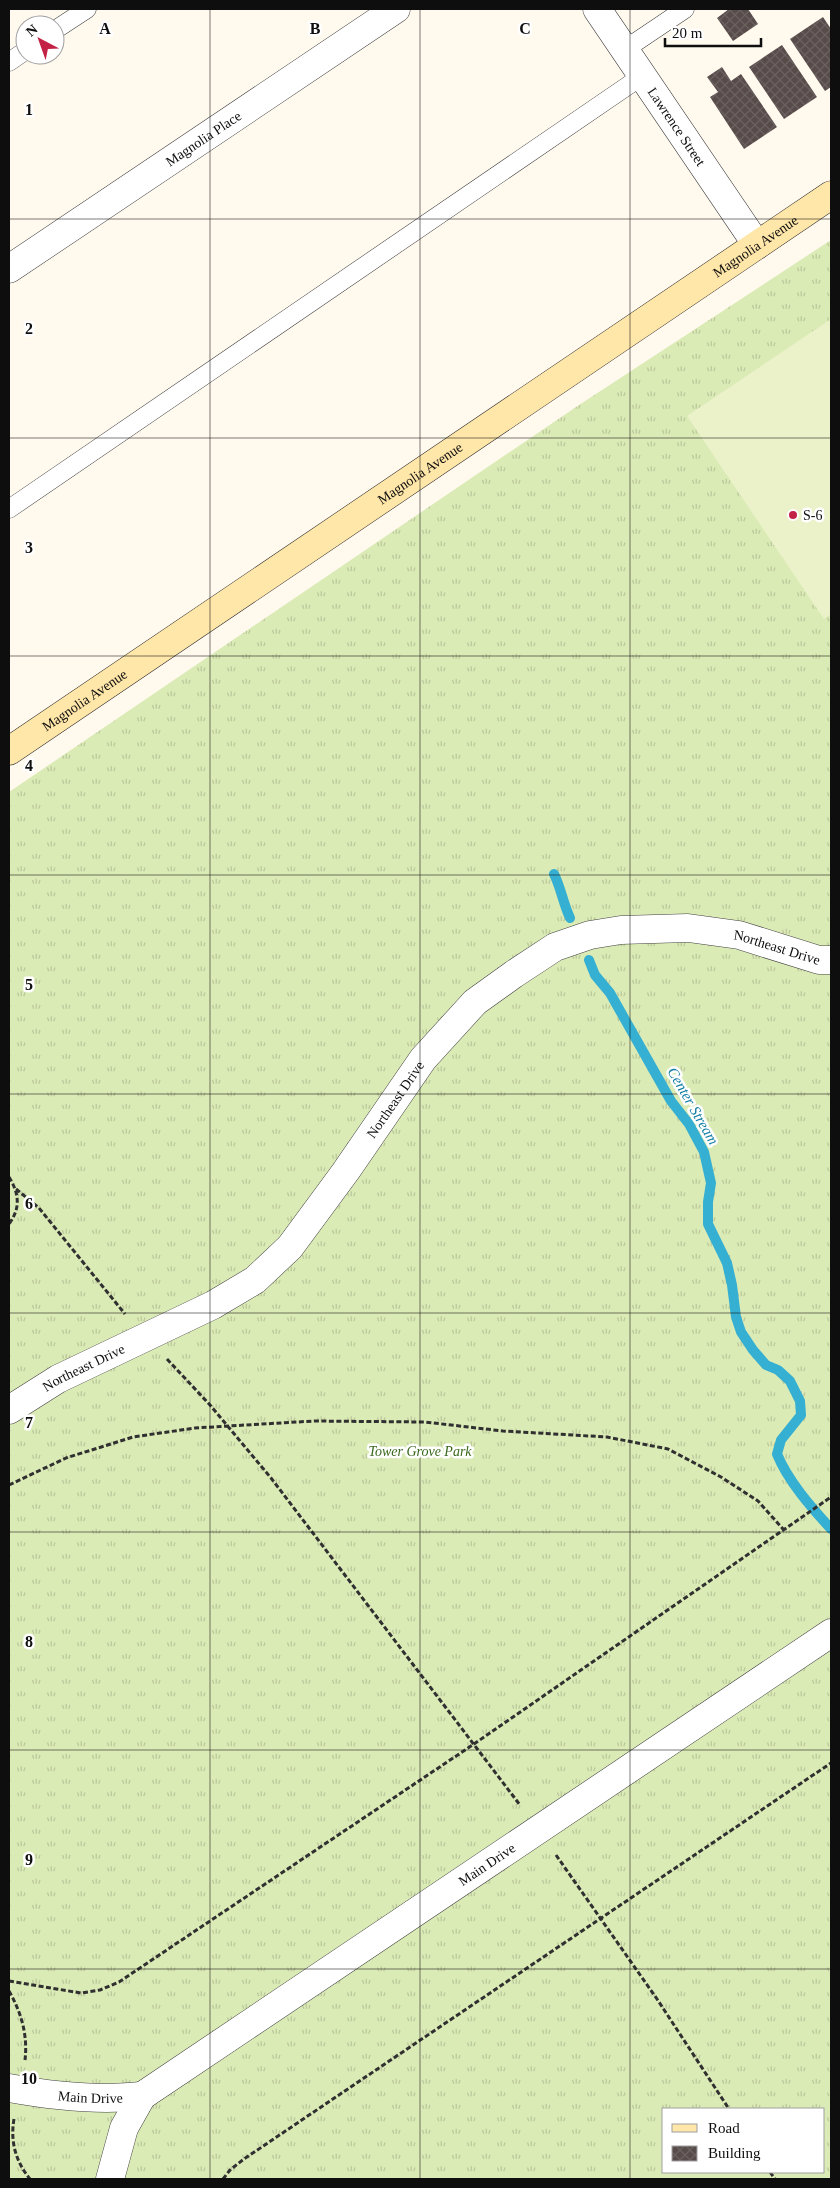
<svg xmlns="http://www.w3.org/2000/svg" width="840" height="2188" font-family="'Times New Roman',serif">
<defs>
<pattern id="grass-tufts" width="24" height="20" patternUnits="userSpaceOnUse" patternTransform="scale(1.25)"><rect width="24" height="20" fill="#dbebb6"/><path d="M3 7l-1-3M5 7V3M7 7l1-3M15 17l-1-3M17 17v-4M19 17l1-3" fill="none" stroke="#bbc89b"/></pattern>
<pattern id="building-cross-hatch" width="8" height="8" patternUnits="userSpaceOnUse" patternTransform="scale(1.25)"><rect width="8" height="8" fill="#574c4a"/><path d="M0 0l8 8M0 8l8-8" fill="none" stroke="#6a6160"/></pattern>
</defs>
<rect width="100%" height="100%" fill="#fff9ee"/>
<path fill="url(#grass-tufts)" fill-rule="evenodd" d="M831,240V2179H9V792L576,407ZM664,2109H824V2172H664Z"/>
<path fill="#ebf2c9" d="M831,319V614L824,619L687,416Z"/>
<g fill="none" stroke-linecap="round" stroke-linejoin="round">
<path stroke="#35afd2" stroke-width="10" d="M554,874C561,888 563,903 570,918
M589,960L595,975L610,993L671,1101L689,1124L704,1152L711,1183L708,1202V1224L727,1263L732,1285L736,1317L741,1332L753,1350L766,1365L778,1370L790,1381L800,1401L801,1415L781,1440L777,1454C788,1481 811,1507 831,1529"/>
</g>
<path fill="url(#building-cross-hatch)" d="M729,9H748L758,24L733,41L717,18Z
M823,17L831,29V87L825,91L790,39Z
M782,45L817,97L784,119L749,67Z
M722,67L731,81L741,74L777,127L744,149L710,97L718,92L707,77Z"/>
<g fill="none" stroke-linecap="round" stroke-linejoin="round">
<defs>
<path id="lane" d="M55,30L87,9
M624,50L685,9
M9,62L25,51
M9,509L642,76"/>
<g id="street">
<path id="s1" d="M597,9L757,245"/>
<path id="s2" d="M9,269L396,9"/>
<path id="s3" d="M9,1410L58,1379L213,1305L255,1280L290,1247L346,1171L423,1059L475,1002L514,974L555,947L590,935L621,930L688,928L739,935L819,960H831"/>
<path id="s4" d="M9,2088C53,2096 98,2101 142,2096"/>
<path id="s5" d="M110,2179L124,2128L142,2096L831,1633"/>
</g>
<g id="secondary">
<path id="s6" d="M9,751L831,195"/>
</g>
</defs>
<use href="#lane" stroke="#414141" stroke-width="19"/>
<use href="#street" stroke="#414141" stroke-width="29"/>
<use href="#secondary" stroke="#303030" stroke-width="29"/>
<path stroke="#303030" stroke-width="3" stroke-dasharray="5 2.5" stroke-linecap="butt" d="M9,1177C19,1193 21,1208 9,1224
M16,1189L39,1208L125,1314
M167,1359L210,1405L271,1478L520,1805
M9,1485L66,1458L133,1437L195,1428L314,1421L425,1422L503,1431L607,1437L668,1449L721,1477L758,1501L783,1529
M556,1855L657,1999L729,2109
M9,1981L81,1993L100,1990L119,1982L474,1744L831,1497
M9,1991C21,2012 28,2035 25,2060
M14,2119C10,2142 16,2162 30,2179
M770,2172L775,2179
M223,2179L230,2170L244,2159L831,1763"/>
<use href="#lane" stroke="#fff" stroke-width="18"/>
<use href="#street" stroke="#fff" stroke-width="28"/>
<use href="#secondary" stroke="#ffe6a9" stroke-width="28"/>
</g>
<path fill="none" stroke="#0e0e0e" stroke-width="1" stroke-opacity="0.55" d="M210,9V2179M420,9V2179M630,9V2179M9,219H831M9,438H831M9,656H831M9,875H831M9,1094H831M9,1313H831M9,1532H831M9,1750H831M9,1969H831"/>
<circle fill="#c32145" stroke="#fff" stroke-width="2" cx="793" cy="515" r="5"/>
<g text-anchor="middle" stroke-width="5" stroke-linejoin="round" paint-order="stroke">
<g font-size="14" fill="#0e0e0e" stroke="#fff">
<text dy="5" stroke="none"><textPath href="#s1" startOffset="142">Lawrence Street</textPath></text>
<text dy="5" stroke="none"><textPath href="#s2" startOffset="234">Magnolia Place</textPath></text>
<text dy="5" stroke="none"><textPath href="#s6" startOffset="901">Magnolia Avenue</textPath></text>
<text dy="5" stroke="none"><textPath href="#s6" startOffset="496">Magnolia Avenue</textPath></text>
<text dy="5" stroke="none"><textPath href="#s6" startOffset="91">Magnolia Avenue</textPath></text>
<text dy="5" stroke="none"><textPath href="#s3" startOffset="958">Northeast Drive</textPath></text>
<text dy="5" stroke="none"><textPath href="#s3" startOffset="508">Northeast Drive</textPath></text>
<text dy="5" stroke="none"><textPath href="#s3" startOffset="86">Northeast Drive</textPath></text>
<text dy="5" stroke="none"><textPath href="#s5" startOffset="505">Main Drive</textPath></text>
<text dy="5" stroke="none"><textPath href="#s4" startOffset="82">Main Drive</textPath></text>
</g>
<g font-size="14" fill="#0e0e0e" stroke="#fff" text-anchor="start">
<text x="803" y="520">S-6</text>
</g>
<g font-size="14" font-style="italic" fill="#39681b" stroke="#fff">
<text x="420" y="1456">Tower Grove Park</text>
</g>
<g font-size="15" font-style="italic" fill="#127ea4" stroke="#fff">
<text transform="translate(693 1106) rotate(60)" y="5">Center Stream</text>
</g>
</g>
<g font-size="16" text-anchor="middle" font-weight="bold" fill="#0e0e0e" stroke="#fff" stroke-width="5" stroke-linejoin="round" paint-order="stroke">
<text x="105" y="34">A</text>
<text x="315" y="34">B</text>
<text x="525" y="34">C</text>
<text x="29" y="115">1</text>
<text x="29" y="334">2</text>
<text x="29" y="553">3</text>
<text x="29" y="771">4</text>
<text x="29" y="990">5</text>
<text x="29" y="1209">6</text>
<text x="29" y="1428">7</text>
<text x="29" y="1647">8</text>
<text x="29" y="1865">9</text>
<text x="29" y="2084">10</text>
</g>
<rect width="840" height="2188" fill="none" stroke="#0e0e0e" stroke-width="20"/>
<rect x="662" y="2108" width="162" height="65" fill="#ffffff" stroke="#9f9f9f"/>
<rect x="672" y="2124" width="25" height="8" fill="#ffe6a9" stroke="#9f9f9f"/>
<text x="708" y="2133" font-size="15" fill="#0e0e0e">Road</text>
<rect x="672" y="2146" width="25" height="15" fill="url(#building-cross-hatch)" stroke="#9f9f9f"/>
<text x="708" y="2158" font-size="15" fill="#0e0e0e">Building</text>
<g transform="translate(40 40) rotate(319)"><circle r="24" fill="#ffffff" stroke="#9f9f9f"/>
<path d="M0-4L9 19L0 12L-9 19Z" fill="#c32145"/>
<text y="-8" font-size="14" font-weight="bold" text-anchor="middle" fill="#0e0e0e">N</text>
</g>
<path d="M665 38v8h96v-8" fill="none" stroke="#0e0e0e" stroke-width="2.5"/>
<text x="672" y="38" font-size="15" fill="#0e0e0e" stroke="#ffffff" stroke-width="4" paint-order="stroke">20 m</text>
</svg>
